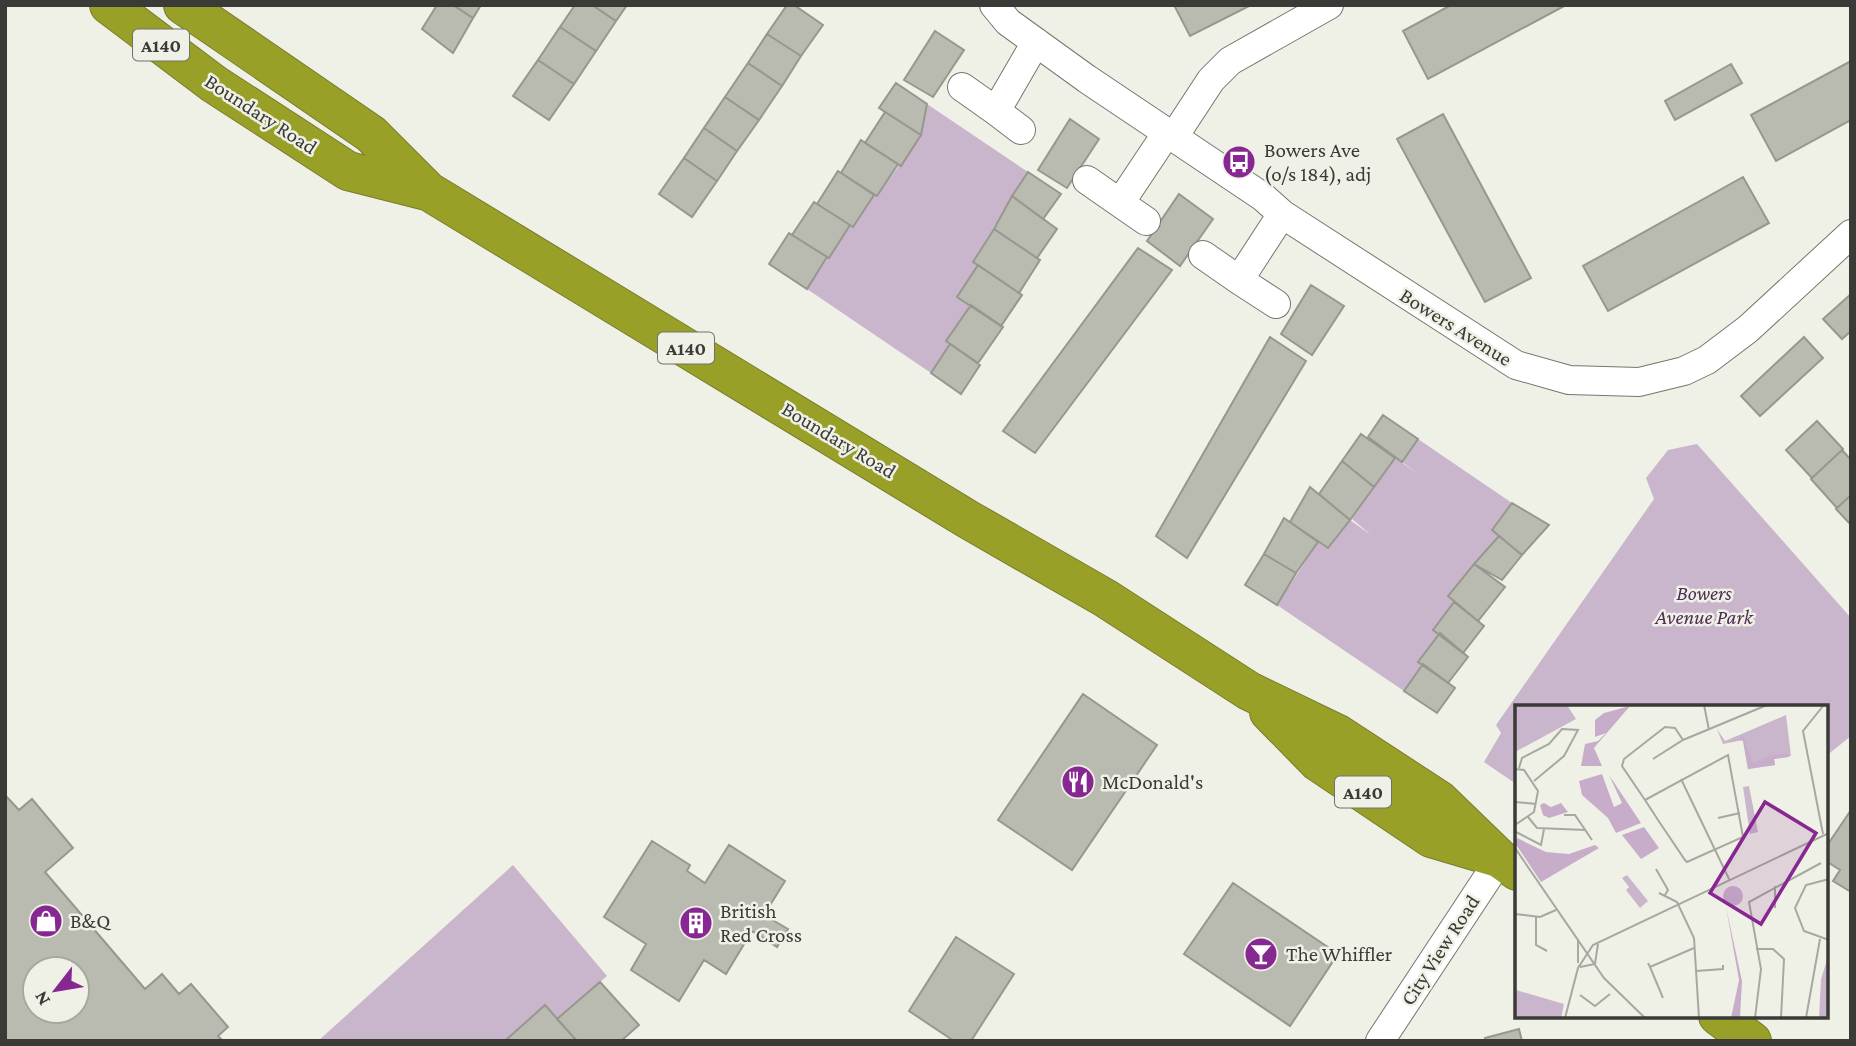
<svg xmlns="http://www.w3.org/2000/svg" width="1856" height="1046" font-family="'Crimson Pro',serif">
<rect width="100%" height="100%" fill="#eff1e6"/>
<path fill="#cab6cc" d="M927,104L1028,172L973,261L978,265L957,296L971,305L946,341L950,344L931,373L807,289L850,225L853,227L874,195L877,196L921,135Z
M1418,439L1512,503L1492,530L1499,536L1448,596L1454,602L1434,628L1440,633L1423,664L1404,691L1277,605L1318,542L1328,548L1350,520L1371,535L1352,519L1395,458L1420,475L1402,462Z
M1697,444L1851,618V736L1826,756V706H1517L1516,784L1484,762L1501,733L1496,725L1654,499L1646,478L1668,450Z
M513,865L607,976L557,1019L544,1006L505,1041H318Z"/>
<path fill="#b9bbb0" stroke="#96988e" stroke-width="2" fill-rule="evenodd" d="M437,5H453L473,18L453,53L422,29Z
M453,5H481L473,18Z
M575,5H592L616,21L596,51L560,27Z
M592,5H627L616,21Z
M787,5H794L823,25L801,56L767,34Z
M1174,5H1251L1190,36Z
M1451,5H1566L1428,79L1403,31Z
M560,27L596,51L574,84L538,60Z
M935,31L964,50L933,97L904,80Z
M767,34L801,56L782,86L748,63Z
M538,60L574,84L549,120L513,96Z
M1851,61V120L1776,161L1751,115Z
M748,63L782,86L759,120L725,97Z
M1731,64L1742,83L1675,120L1665,101Z
M896,83L927,104L921,135L879,108Z
M725,97L759,120L737,151L704,128Z
M879,108L921,135L901,166L865,143L885,112Z
M1443,114L1531,278L1485,302L1397,139Z
M1070,119L1099,139L1067,188L1038,170Z
M704,128L737,151L717,181L684,158Z
M861,140L898,164L877,196L841,173Z
M684,158L717,181L692,217L659,194Z
M838,171L874,195L853,227L817,204Z
M1028,172L1061,194L1043,219L1012,196Z
M1743,177L1769,223L1608,311L1583,266Z
M1179,194L1213,219L1180,266L1147,241Z
M1012,196L1057,229L1037,258L994,229Z
M814,202L850,225L829,258L792,235Z
M994,229L1040,260L1019,293L973,262Z
M789,233L827,257L807,289L769,264Z
M1138,248L1172,270L1035,453L1003,431Z
M978,265L1022,295L1001,326L957,297Z
M1311,285L1344,306L1312,355L1281,334Z
M1851,294V331L1842,339L1823,319Z
M971,305L1003,327L978,363L946,341Z
M1270,337L1306,361L1187,558L1156,536Z
M1804,337L1823,358L1760,416L1741,396Z
M950,344L980,365L961,394L931,373Z
M1383,415L1418,439L1402,462L1368,437Z
M1817,421L1843,449L1812,478L1786,450Z
M1361,434L1395,458L1374,487L1342,461Z
M1842,450L1851,460V495L1837,508L1811,479Z
M1342,461L1374,487L1350,520L1319,494Z
M1310,487L1350,520L1328,548L1290,522Z
M1851,495V525L1836,509Z
M1512,503L1549,525L1522,555L1492,530Z
M1284,518L1318,542L1296,573L1264,554Z
M1499,536L1522,555L1502,580L1474,564Z
M1264,554L1296,573L1277,605L1245,585Z
M1474,564L1505,587L1478,621L1448,596Z
M1454,602L1484,626L1463,653L1433,630Z
M1440,633L1468,657L1448,683L1418,662Z
M1423,664L1455,688L1437,713L1404,691Z
M1083,694L1157,745L1072,870L998,820Z
M5,795L19,810L32,799L73,848L45,872L145,989L162,974L179,994L191,984L228,1027L218,1036L223,1041H5ZM35,969H77V1011H35Z
M1851,810V892L1833,881L1840,870L1826,861V847Z
M652,841L690,865L687,871L705,883L729,845L785,881L764,915L788,929L777,947L752,931L726,974L704,960L679,1001L631,970L646,944L604,917Z
M1233,883L1338,954L1290,1026L1184,954Z
M956,937L1014,974L971,1041H954L909,1011Z
M600,982L639,1025L621,1041H577L557,1019Z
M545,1005L577,1041H507L506,1040Z
M1519,1029L1522,1041H1486L1485,1038Z"/>
<g fill="none" stroke-linecap="round" stroke-linejoin="round">
<defs>
<path id="street" d="M994,5L1008,22L1087,79L1263,197L1282,214L1516,365L1569,380L1639,382L1684,371L1707,360L1748,329L1851,234
M962,87L996,111L1036,42
M996,111L1021,130
M1173,138L1211,80L1230,61L1329,5
M1087,180L1120,203
M1146,221L1120,203L1166,134
M1203,255L1239,280L1282,214
M1239,280L1276,304
M1380,1041L1500,859"/>
<path id="highway" d="M109,5L214,84L348,171L427,191
M183,5L371,134L428,191L969,520L1105,598L1249,691L1338,734L1439,800L1500,859L1517,871
M1269,712L1318,762L1431,838L1495,857
M1718,1016L1752,1041"/>
</defs>
<use href="#street" stroke="#75766d" stroke-width="30"/>
<use href="#highway" stroke="#787c2d" stroke-width="40"/>
<use href="#street" stroke="#fff" stroke-width="28"/>
<use href="#highway" stroke="#99a028" stroke-width="38"/>
</g>
<defs>
<symbol id="bus-disc" viewBox="-11 -11 22 22"><circle r="9.5" fill="#872791" stroke="#eff1e6"/><path d="M-5-6H5V4H4V6H2V4H-2V6H-4V4H-5ZM-3.5-4V0h7V-4ZM-3.5 1.2v1.5H-2V1.2ZM2 1.2v1.5H3.5V1.2Z" fill="#fff"/></symbol>
<symbol id="restaurant-disc" viewBox="-11 -11 22 22"><circle r="9.5" fill="#872791" stroke="#eff1e6"/><path d="M-5-6h1v4h1v-4h1v4h1v-4h1v5L-1.5 .5V6h-2V.5L-5-1ZM5-6V6H3V1.5H1.5Q1.5-4 5-6Z" fill="#fff"/></symbol>
<symbol id="shop-disc" viewBox="-11 -11 22 22"><circle r="9.5" fill="#872791" stroke="#eff1e6"/><path d="M-5-2.5h2.3a2.7 3.5 0 0 1 5.4 0H5L5.5 6h-11ZM-1.5-2.5h3a1.5 2.3 0 0 0-3 0Z" fill="#fff"/></symbol>
<symbol id="building-disc" viewBox="-11 -11 22 22"><circle r="9.5" fill="#872791" stroke="#eff1e6"/><path d="M-4-6H4V6H1V3H-1V6H-4ZM-2.5-4.3h1.7v1.8h-1.7ZM.8-4.3h1.7v1.8H.8ZM-2.5-1h1.7V.8h-1.7ZM.8-1h1.7V.8H.8Z" fill="#fff"/></symbol>
<symbol id="bar-disc" viewBox="-11 -11 22 22"><circle r="9.5" fill="#872791" stroke="#eff1e6"/><path d="M-6-5H6L.8 .8V4.5H3.5V6h-7V4.5H-.8V.8Z" fill="#fff"/></symbol>
</defs>
<g fill-rule="evenodd">
<use href="#bus-disc" x="1220" y="143" width="38" height="38"/>
<use href="#restaurant-disc" x="1059" y="763" width="38" height="38"/>
<use href="#shop-disc" x="27" y="902" width="38" height="38"/>
<use href="#building-disc" x="677" y="904" width="38" height="38"/>
<use href="#bar-disc" x="1242" y="935" width="38" height="38"/>
</g>
<g text-anchor="middle" stroke-width="5" stroke-linejoin="round" paint-order="stroke">
<g fill="#eff1e6" stroke="#70716b" stroke-width="2">
<rect x="133" y="29.5" width="56" height="31" rx="5"/>
<rect x="658" y="332.5" width="56" height="31" rx="5"/>
<rect x="1335" y="776.5" width="56" height="31" rx="5"/>
</g>
<g font-size="19" font-weight="bold" fill="#3a3a36">
<text x="161" y="52">A140</text>
<text x="686" y="355">A140</text>
<text x="1363" y="799">A140</text>
</g>
<g font-size="21" fill="#3a3a36" stroke="#eff1e6">
<text transform="translate(261 114) rotate(33)" y="7">Boundary Road</text>
<text transform="translate(1456 327) rotate(32)" y="7">Bowers Avenue</text>
<text transform="translate(839 440) rotate(31)" y="7">Boundary Road</text>
<text transform="translate(1440 950) rotate(-57)" y="7">City View Road</text>
</g>
<g font-size="21" fill="#3a3a36" stroke="#eff1e6" text-anchor="start">
<text x="1264" y="157">Bowers Ave<tspan x="1264" dy="24">(o/s 184), adj</tspan></text>
<text x="1102" y="789">McDonald's</text>
<text x="720" y="918">British<tspan x="720" dy="24">Red Cross</tspan></text>
<text x="70" y="928">B&amp;Q</text>
<text x="1286" y="961">The Whiffler</text>
</g>
<g font-size="21" font-style="italic" fill="#512d55" stroke="#eff1e6">
<text x="1704" y="600">Bowers<tspan x="1704" dy="24">Avenue Park</tspan></text>
</g>
</g>
<g transform="translate(1515 705)">
<rect width="313" height="313" fill="#eff1e6"/>
<path d="M0,0H52L61,14L0,47ZM271,10L276,51L259,54L260,60L233,64L228,35L208,39L202,24L210,36ZM234,81L243,127L235,129L228,82ZM112,170L133,196L125,203L111,185L114,182L107,173ZM208 191a10 10 0 1 1 20 0a10 10 0 1 1-20 0ZM313,252V313H304L306,274ZM1,285L49,299L46,313H0Z" fill="#cab6cc"/>
<path d="M115,1L79,43L87,61H66L70,39L83,36L91,28L80,32V15L89,8ZM228,31L238,58L254,51L273,48L274,52L259,54L260,60L233,64L228,36L223,34ZM87,69L99,102L107,98L94,70L126,118L101,128L93,113L67,90L64,76ZM29,98L36,102L46,98L53,107L34,113L28,110L25,100ZM129,122L144,143L126,154L107,130ZM2,133L31,147L54,149L80,140L84,143L26,177L0,138ZM211,202L227,276L225,313H216L224,275Z" fill="#c8adca"/>
<path fill="none" stroke="#a7a8a0" stroke-width="2" d="M189,0L194,25M308,1L288,26L308,129M141,52L138,54L168,35L252,0M4,63L7,53L34,39L47,24L63,25L49,51L19,76M0,64L9,65L23,86L19,107L0,120M166,74L215,176M130,95L213,50L228,132L172,157L170,155L143,115L130,95L107,61L109,54L150,22L160,23L168,35M0,97L21,99M49,110H60L77,135M13,112L22,123L71,125M203,113L225,108M1,127L26,140L29,124M0,143L89,273L130,313M141,164L153,185L150,190M314,174L291,180L280,203L289,226L314,235M144,188L162,197L179,233L184,313M260,203V181M0,209L25,212L41,205M21,212V240L32,246M63,234V258M241,244H258L269,254L266,313M133,258L135,262L179,243M65,262L80,259L83,239M135,262L148,293M181,266L208,264V260M65,290L80,301L95,289M50,313L63,263L78,240L314,128M240,313L246,264L234,197L306,158M291,313L305,234"/>
<path fill="#872791" fill-opacity="0.15" stroke="#872791" stroke-width="3.5" d="M250,97L301,128L246,219L195,188Z"/>
<rect width="313" height="313" fill="none" stroke="#3a3a36" stroke-width="3.5"/>
</g>
<rect width="1856" height="1046" fill="none" stroke="#3a3a36" stroke-width="14"/>
<g transform="translate(56 990) rotate(239)"><circle r="33" fill="#eff1e6" stroke="#a7a8a0" stroke-width="2"/>
<path d="M0-5L12 26L0 18L-12 26Z" fill="#872791"/>
<text y="-10" font-size="19" font-weight="bold" text-anchor="middle" fill="#3a3a36">N</text>
</g>
</svg>
